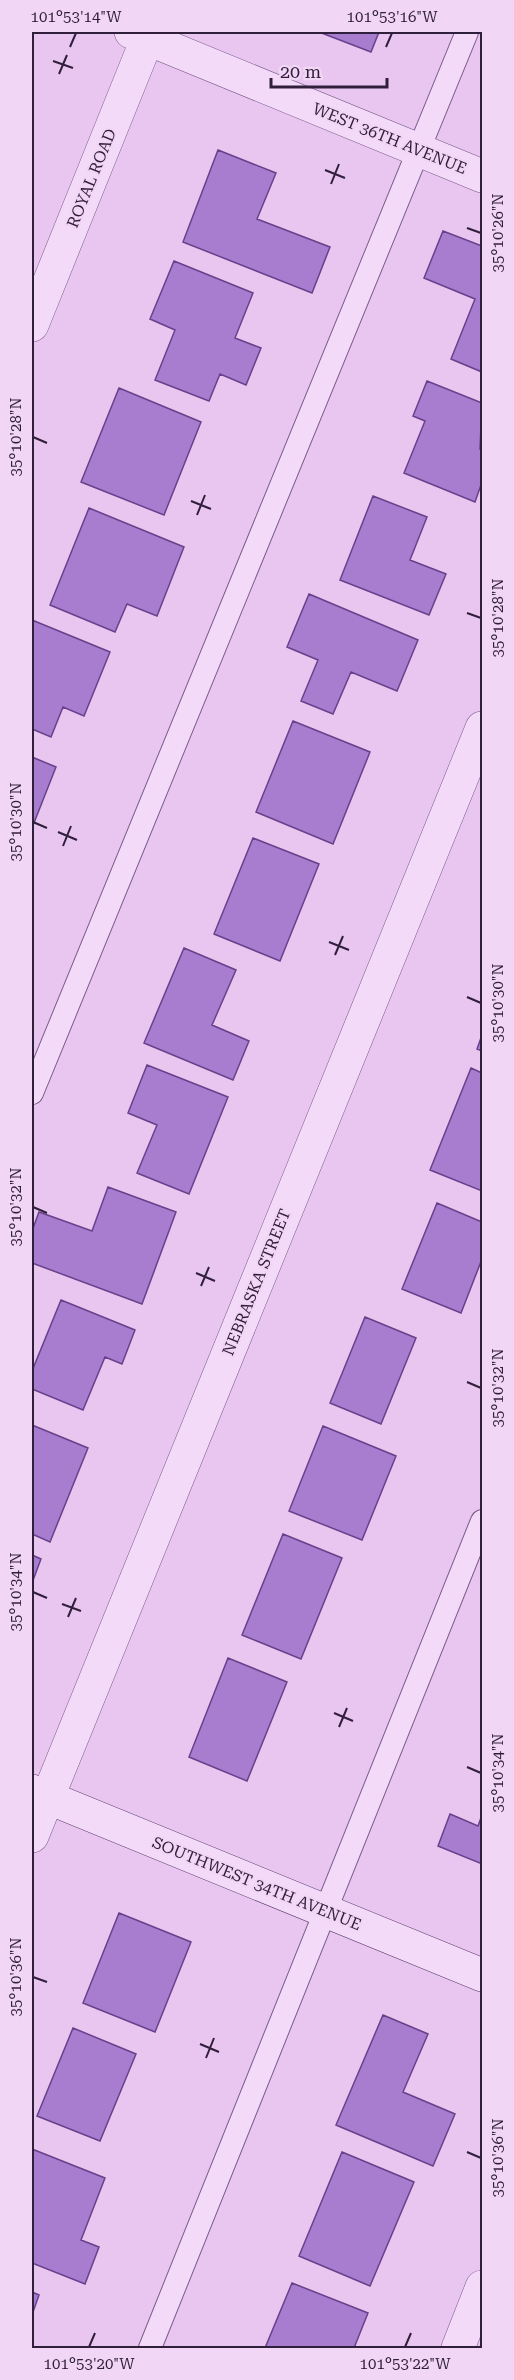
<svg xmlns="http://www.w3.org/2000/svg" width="514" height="2380" font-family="'Roboto Serif',serif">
<rect width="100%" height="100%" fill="#e8c6ef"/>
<path fill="#a87cce" stroke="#67418b" stroke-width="1.5" d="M319,32H379L371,52Z
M218,150L276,173L257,219L330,247L312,293L183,242Z
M443,231L482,246V372L451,359L475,299L424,278Z
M174,261L253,293L235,338L261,348L246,385L220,374L209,401L155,380L175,330L150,319Z
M427,381L482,403L480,449L482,450V482L475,502L404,473L425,421L413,416Z
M119,388L201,422L164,515L81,482Z
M373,496L427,517L410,560L446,574L429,615L340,580Z
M89,508L184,547L157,616L127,604L115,632L50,605Z
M309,594L418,640L397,691L351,672L333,714L301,701L318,660L287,647Z
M32,620L110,652L84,716L63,707L51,737L32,729Z
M293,721L370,752L333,844L256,812Z
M32,757L56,767L32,828Z
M253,838L319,864L280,961L214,934Z
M184,948L236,970L212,1025L249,1041L233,1080L144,1043Z
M482,1035V1051L477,1049Z
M147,1065L228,1097L189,1194L137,1173L157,1125L128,1113Z
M471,1068L482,1073V1191L430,1170Z
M108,1187L176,1212L142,1304L32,1263V1231L39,1212L92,1231Z
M437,1203L482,1222V1259L461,1313L402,1289Z
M61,1300L135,1330L122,1364L105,1357L83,1410L32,1389V1371Z
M365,1317L416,1338L381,1424L330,1403Z
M32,1425L88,1448L50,1542L32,1534Z
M323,1426L396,1456L362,1540L289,1511Z
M283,1534L342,1558L301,1659L242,1635Z
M32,1555L41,1559L32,1583Z
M228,1658L287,1682L247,1781L189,1757Z
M450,1814L478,1826L482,1815V1864L438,1846Z
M119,1913L191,1942L155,2032L83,2003Z
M383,2015L428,2034L403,2092L455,2114L433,2166L336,2125Z
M73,2028L136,2054L100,2141L37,2116Z
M32,2149L105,2178L81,2240L99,2247L85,2284L32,2263Z
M342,2152L414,2182L370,2286L299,2256Z
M292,2283L368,2313L354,2348H265Z
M32,2292L39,2295L32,2315Z"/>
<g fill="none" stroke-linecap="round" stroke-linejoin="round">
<defs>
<path id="lane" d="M32,1093L467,32
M150,2348L482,1521"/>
<path id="street" d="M131,32L482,176
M32,325L150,32
M32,1836L482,728
M458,2348L482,2287"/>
<path id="secondary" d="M32,1791L482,1975"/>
</defs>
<use href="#lane" stroke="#7b5b8b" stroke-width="24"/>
<use href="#street" stroke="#7b5b8b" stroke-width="34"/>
<use href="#secondary" stroke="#5c3e6d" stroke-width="34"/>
<use href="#lane" stroke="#f4daf9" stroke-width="22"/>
<use href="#street" stroke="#f4daf9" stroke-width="33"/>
<use href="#secondary" stroke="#f4daf9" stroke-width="33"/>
</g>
<path fill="none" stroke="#301f3b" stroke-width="2" d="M70,47L76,33M386,47L392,33M53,61L73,68M59,74L67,55M325,170L345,178M331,184L339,164M467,228L481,233M33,437L47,443M191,501L211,509M197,515L205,495M467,613L481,618M33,822L47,828M58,832L77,840M63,846L71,826M329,942L349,950M335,955L343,936M467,997L481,1003M33,1207L47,1213M196,1273L215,1281M201,1286L209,1267M467,1382L481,1388M33,1592L47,1598M62,1604L81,1611M68,1617L76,1598M334,1713L353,1721M339,1727L347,1708M467,1767L481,1773M33,1977L47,1982M200,2044L219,2052M206,2058L214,2038M467,2152L481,2158M89,2347L95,2333M405,2347L411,2333"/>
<g text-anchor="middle" stroke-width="4.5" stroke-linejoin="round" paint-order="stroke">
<g font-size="16" fill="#301f3b" stroke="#f1d6f6">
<text transform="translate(390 138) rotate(22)" y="6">WEST 36TH AVENUE</text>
<text transform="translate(91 178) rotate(-68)" y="6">ROYAL ROAD</text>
<text transform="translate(256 1282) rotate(-68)" y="6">NEBRASKA STREET</text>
<text transform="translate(257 1883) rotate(22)" y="6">SOUTHWEST 34TH AVENUE</text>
</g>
</g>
<rect width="514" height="2380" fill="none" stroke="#f1d6f6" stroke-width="66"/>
<path d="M271 78v9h116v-9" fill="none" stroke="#301f3b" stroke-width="3"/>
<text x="280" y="78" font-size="18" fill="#301f3b" stroke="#f1d6f6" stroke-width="4.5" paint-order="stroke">20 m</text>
<rect x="33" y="33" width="448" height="2314" fill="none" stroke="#301f3b" stroke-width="2"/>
<g font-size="15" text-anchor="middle" fill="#301f3b">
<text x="76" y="22">101°53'14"W</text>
<text x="392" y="22">101°53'16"W</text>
<text transform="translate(498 233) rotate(-90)" y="5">35°10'26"N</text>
<text transform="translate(16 437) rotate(-90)" y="5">35°10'28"N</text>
<text transform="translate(498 618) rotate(-90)" y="5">35°10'28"N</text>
<text transform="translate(16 822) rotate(-90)" y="5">35°10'30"N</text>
<text transform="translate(498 1003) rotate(-90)" y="5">35°10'30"N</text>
<text transform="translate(16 1207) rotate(-90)" y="5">35°10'32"N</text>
<text transform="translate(498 1388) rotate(-90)" y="5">35°10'32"N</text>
<text transform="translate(16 1592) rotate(-90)" y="5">35°10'34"N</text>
<text transform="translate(498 1773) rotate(-90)" y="5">35°10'34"N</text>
<text transform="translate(16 1977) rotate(-90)" y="5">35°10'36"N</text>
<text transform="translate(498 2158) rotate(-90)" y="5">35°10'36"N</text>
<text x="89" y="2369">101°53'20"W</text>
<text x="405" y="2369">101°53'22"W</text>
</g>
</svg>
